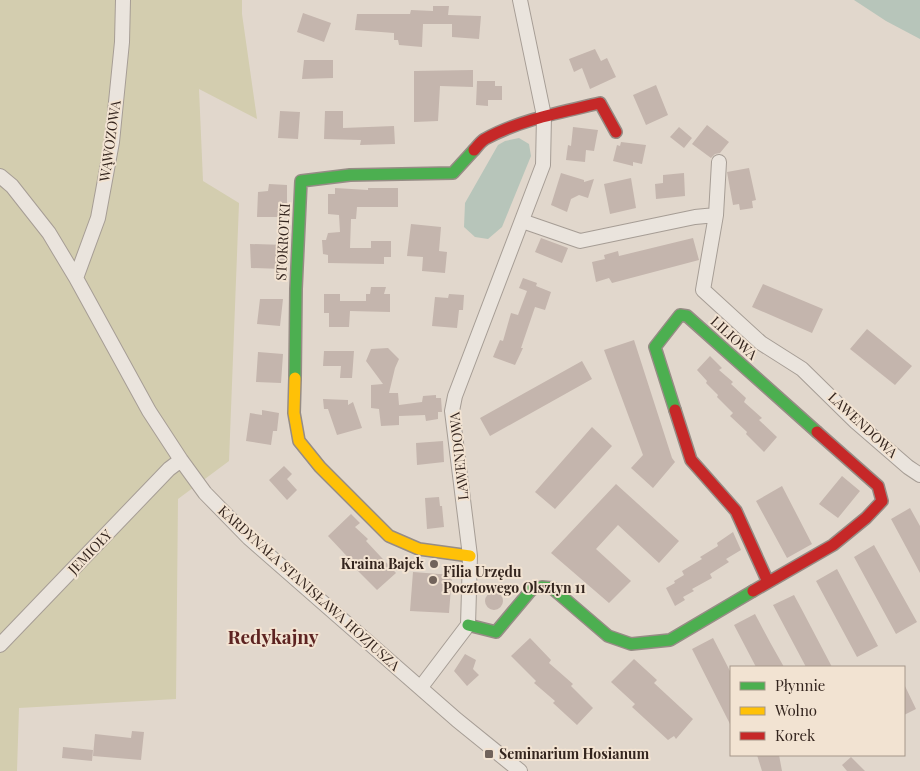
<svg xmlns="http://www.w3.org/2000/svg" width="920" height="771" font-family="'Playfair Display',serif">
<rect width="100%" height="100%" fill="#e1d7cc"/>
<path fill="#d3cdaf" d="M0,0H242V14L257,119L199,89L203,181L239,203L229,461L178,499L176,699L19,708L17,771H0Z"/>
<path fill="#b7c5ba" d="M854,0H920V39L886,21Z
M519,138L529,144L531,156L502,227L488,239L475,237L464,227L465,203L498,145L505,141Z"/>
<path fill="#c4b5ad" d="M433,6H449L448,15L481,16L479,39L452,37V24H423L422,47L399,45L398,40H394V33L355,30L357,14H410L411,10L433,11Z
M303,13L331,23L324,42L297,32Z
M595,49L601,61L607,58L616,77L590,89L582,68L574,72L569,59Z
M304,60H333V78L302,79Z
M473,70V87L440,86L438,121L414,122V71Z
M477,81H495V86H502V100H488V106L476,105Z
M656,85L668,115L646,125L633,95Z
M280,111L300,112L298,139L278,138Z
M325,111H343V128L394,126L395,144L360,145L361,140L324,139Z
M707,125L729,142L720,153L715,154L711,158L692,144Z
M573,127L598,130L594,151L586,150L585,162L566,160L568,145L571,146Z
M679,127L692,138L684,148L670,137Z
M621,142L646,145L642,164L633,162V166L613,161L617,145L620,146Z
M749,168L756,200L752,201L753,208L740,210L739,204L733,205L727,172Z
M561,173L584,180V182L594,179L588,198L579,195L571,199L567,212L551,205Z
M684,173L685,196L656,199L655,184L663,183V175Z
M631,178L636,208L610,214L604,184Z
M269,184L287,185V207H283L281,217H257L258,192L268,191Z
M335,188L368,190V188H398V207H357L356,219H351L350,248H371V241H391V257H384V264L328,263V255L323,254L322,240H326L328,233L340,232L339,215L328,214V194H335Z
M411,224L441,227L439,251L447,252L445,273L422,271L423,257L407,256Z
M541,238L568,248L562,263L535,252Z
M693,238L699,260L612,283L609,278L596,282L592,262L605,259L604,255L618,251L619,256Z
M250,244L287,245L286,260H283V269L251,268Z
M523,278L537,283L536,286L551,292L545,310L535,307L521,348H523L515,365L493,357L500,340L503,341L511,313L518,315L527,291L519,288Z
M763,284L823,309L812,333L752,307Z
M371,287H386L384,294H390V312L350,311L349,327H329V313H324V294H340V301H366V294H370Z
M449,294L464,295L463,310H459L457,328L432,326L435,297L448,298Z
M260,299H283L280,326L257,324Z
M867,329L912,366L895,385L850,349Z
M634,340L672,458L675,462L653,488L631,468L643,455L604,350Z
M388,348L399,359L395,368L389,393H398L399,405L422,402L423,396L436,395V398H441L442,412H438V419L426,421L425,415L399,416V425L381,426L379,409L371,408V385L383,384L366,361L371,349Z
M324,351H354L352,378H340L341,366H323Z
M258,352L283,354L281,383L256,382Z
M710,356L722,368L719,370L733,382L731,384L746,398L744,402L762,418L759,420L777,437L764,452L746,434L747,432L730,416L733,413L717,397L718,395L706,383L707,381L697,370Z
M582,361L592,379L490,436L480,418Z
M323,399L348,400V405L353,402L362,428L337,435L328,409H324Z
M262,410L279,413L277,431H273L271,445L246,441L250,413L262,415Z
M592,427L612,446L555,509L535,492Z
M443,441L444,462L417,465L416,443Z
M284,466L292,474L287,479L297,490L287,500L269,480Z
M842,476L860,491L838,518L819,504Z
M616,484L679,541L659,563L618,525L596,549L631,581L609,603L551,553Z
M782,486L812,544L787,558L756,501Z
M439,497L440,506H442L444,527L427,529L425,498Z
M910,508L920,526V573L891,519Z
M351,514L360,523L355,527L368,539L366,541L396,573L377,590L355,568L357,567L328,536Z
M733,532L741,550L726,559L729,562L710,574L712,578L692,589L694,591L683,597L685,600L675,606L666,588L675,583L674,581L684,575L682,571L702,559L700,557L718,546L717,543Z
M874,545L917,622L896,634L854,557Z
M837,569L878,646L857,657L816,581Z
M413,572L452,575L449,613L410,611Z
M485 601a9 9 0 1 1 18 0a9 9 0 1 1-18 0Z
M794,595L801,608L832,667H806L773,605Z
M755,614L771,644L784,667H756L734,625Z
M530,638L551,660L549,663L573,684L571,686L593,708L577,725L553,703L555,701L534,683L536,681L511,656Z
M713,638L731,673V726L692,649Z
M465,654L476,660L473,669L479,675L467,686L454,671Z
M634,659L657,680L654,683L693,719L676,739L674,736L668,740L632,707L635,704L611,682Z
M904,684L916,709L904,715Z
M132,731L144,732L141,760L93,756L95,734L131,738Z
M63,747L93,750L92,761L62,758Z
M757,755H779L782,771H762Z
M851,757L865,771H847L842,765Z"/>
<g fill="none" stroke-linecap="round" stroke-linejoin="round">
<defs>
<path id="street" d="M719,162L716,215L703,290L761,343L802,369L856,422L908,467L920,475
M0,176L12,186L49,233L76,278L149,411L181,460L205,493L249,538L457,720L520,771
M522,221L580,241L695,217L716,215
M76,278L98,218L112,142L122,42L123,0
M0,645L169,469L181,460
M421,687L468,625L470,556L452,411L455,396L543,165L544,116L520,0"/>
<path id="fast" d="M295,378L296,289L301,181L350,175L453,173L474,150
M675,410L655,347L680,315L687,316L817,432
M468,625L496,632L532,589L542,587L552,588L608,636L631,644L670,640L753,591"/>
<path id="slow" d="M295,378L294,413L299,441L320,467L389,536L419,549L470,556"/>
<path id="jam" d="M474,150C477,147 480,142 485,139C519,120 562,112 600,103L616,132
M675,410L691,460L736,511L768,582
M753,591L833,545L866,518L882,501L878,486L817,432"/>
</defs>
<use href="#street" stroke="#a69d95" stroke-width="16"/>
<use href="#fast" stroke="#968c85" stroke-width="14"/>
<use href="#slow" stroke="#968c85" stroke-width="14"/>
<use href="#jam" stroke="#968c85" stroke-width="14"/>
<use href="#street" stroke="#eae4dd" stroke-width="14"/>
<use href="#fast" stroke="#4caf50" stroke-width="11"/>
<use href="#slow" stroke="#ffc107" stroke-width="11"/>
<use href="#jam" stroke="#c62828" stroke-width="11"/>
</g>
<g fill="#71635b" stroke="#f2e3d2" stroke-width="2">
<circle cx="434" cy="564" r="5"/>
<circle cx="433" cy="580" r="5"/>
<rect x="484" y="749" width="10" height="10" rx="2.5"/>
</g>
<g text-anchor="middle" stroke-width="4" stroke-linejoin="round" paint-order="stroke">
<g font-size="14" fill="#34251e" stroke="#f2e3d2">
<text transform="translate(110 141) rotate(-82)" y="5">WĄWOZOWA</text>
<text transform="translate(283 242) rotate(-87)" y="5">STOKROTKI</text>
<text transform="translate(734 338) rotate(42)" y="5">LILIOWA</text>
<text transform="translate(863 425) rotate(43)" y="5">LAWENDOWA</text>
<text transform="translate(459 456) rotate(-96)" y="5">LAWENDOWA</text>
<text transform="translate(90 552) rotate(-46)" y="5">JEMIOŁY</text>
<text transform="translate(309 588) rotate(42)" y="5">KARDYNAŁA STANISŁAWA HOZJUSZA</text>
</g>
<g font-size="14" font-weight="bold" fill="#34251e" stroke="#f2e3d2" text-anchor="start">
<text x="424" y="569" text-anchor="end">Kraina Bajek</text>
<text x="443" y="577">Filia Urzędu<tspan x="443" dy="16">Pocztowego Olsztyn 11</tspan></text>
<text x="499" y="759">Seminarium Hosianum</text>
</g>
<g font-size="19" font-weight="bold" fill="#5d2321" stroke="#f2e3d2">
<text x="273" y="644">Redykajny</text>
</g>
</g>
<rect x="730" y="666" width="175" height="90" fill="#f2e3d2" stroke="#a6978a"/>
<rect x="740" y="682" width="25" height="8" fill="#4caf50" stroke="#a6978a"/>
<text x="775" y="691" font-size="15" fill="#34251e">Płynnie</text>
<rect x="740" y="707" width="25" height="8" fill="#ffc107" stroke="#a6978a"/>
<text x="775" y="716" font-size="15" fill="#34251e">Wolno</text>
<rect x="740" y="732" width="25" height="8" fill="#c62828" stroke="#a6978a"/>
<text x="775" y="741" font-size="15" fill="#34251e">Korek</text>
</svg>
